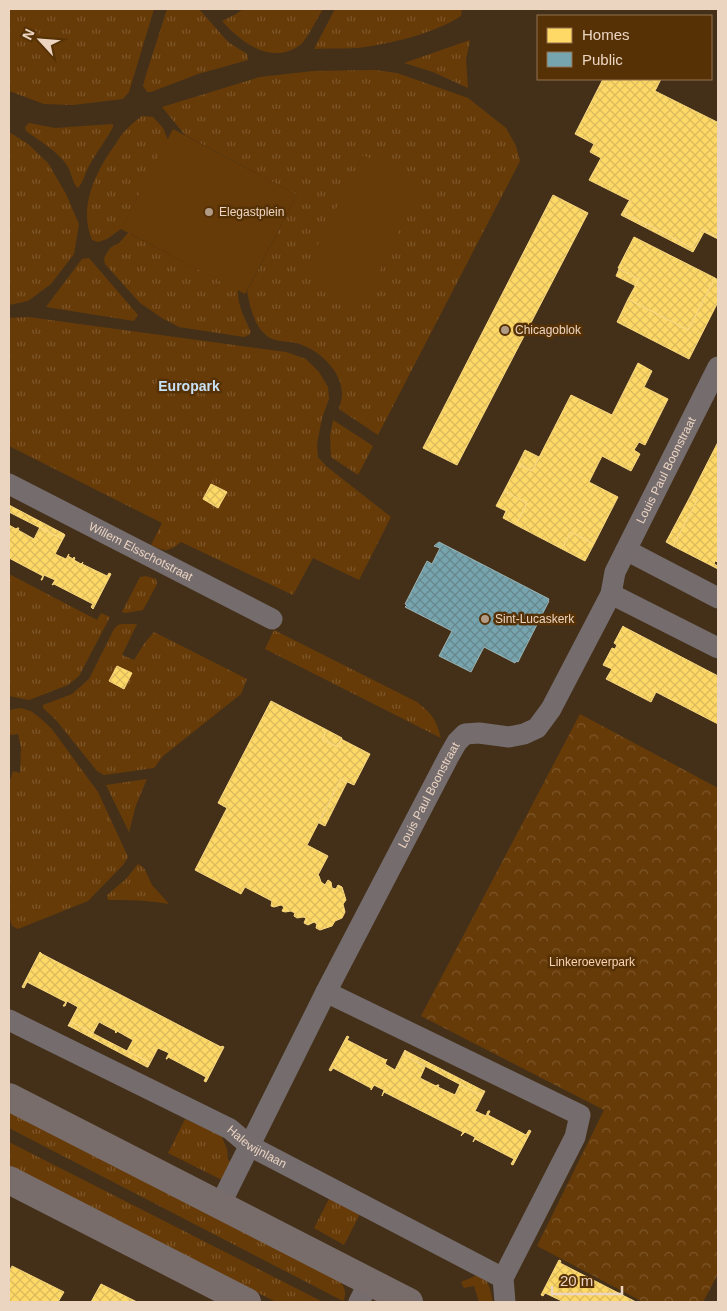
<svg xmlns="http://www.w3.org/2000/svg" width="727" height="1311" font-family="Helvetica,sans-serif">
<defs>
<pattern id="grass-tufts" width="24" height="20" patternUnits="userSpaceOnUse" patternTransform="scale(1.25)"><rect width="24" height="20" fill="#673b08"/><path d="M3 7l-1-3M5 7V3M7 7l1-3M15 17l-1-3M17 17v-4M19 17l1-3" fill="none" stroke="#7d562a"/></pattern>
<pattern id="park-crowns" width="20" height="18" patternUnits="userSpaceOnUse" patternTransform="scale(1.25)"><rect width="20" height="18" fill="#673b08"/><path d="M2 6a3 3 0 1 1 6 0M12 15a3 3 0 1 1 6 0" fill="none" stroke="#7d562a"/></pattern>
<pattern id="homes-cross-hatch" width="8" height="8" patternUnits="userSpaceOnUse" patternTransform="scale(1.25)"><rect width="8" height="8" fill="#ffd966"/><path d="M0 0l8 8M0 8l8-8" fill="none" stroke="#daba5d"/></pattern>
<pattern id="public-cross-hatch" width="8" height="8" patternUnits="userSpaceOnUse" patternTransform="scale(1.25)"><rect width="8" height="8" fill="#76a5af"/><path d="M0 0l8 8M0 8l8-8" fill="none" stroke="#68878c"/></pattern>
</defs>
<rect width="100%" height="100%" fill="#443018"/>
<path fill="url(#grass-tufts)" d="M9,9H154L129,92L123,99L73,105L44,104L9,91Z
M167,9H199L228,42L247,54L248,60L198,74L151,92H147L143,86L146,75Z
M243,9H323C318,17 306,41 300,45C271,66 241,42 222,21L236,14Z
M335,9H462L461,16C433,34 390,44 357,48C343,49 328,48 314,49Z
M470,40L466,60L468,88L433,72L404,63Z
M375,70L397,73L468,98L506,128L516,146L520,161L378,435L339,409C340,405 342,399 342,394C342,371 319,349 296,343C286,341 275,342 267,336C254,326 250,306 247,291L297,195L185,135L162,107L260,77L313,71Z
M142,116L153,117L163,128L168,140L121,229L107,239L98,242L92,240C78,207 96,171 115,145C119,139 122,133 127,129C131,124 137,120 142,116Z
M29,123L55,128L113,124V127C106,141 96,152 89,166C85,173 84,181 78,188C72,183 72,174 68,167C58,151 41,142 26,131L25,127Z
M9,132L28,144L48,163L66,194L79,224L74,254L51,284L28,301L9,305Z
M128,233L238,290C237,305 245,319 251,332L249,335L244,337L179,327L162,318L140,303L105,264L104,258L110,248L119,243Z
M89,258L138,315L134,321L46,307L82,259Z
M28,317L286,352L306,359L319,372L328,387L329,399L322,418L317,444L318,457L326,466L391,517L359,580L313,558L293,595L181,542C168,552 166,552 151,545L162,523L9,446V318Z
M333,420L373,446L358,475L331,457L330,436Z
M9,574L97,620L101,613L110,617L79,676L68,685L29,700L9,696Z
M146,576L156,579L157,584L143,610L125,613L122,612L140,577Z
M122,624H137L122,655L134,660L144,644L154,632L247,679L241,694L163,756L154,768L104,775L97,771L56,720L43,708V705L72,694L89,679L114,629L118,625Z
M274,630L417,702C432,714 436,719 441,738L265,649Z
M20,708L31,711L40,718L51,728L98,792L128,857L123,865L88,901L18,929L12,926L9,916V784L13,771L20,773L21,748L18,734L11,735L9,733V712L10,710Z
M147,779L136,805L129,832L106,785Z
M138,864L144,868L152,885L169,904C148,900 129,900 108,900L107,895L126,879Z
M9,1108L340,1281C345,1288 347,1293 343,1301L9,1128Z
M185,1119L221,1135L227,1149L228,1160L232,1162L222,1180L168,1153Z
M9,1142L323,1302H276L9,1166Z
M331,1195L361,1212L344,1245L314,1228Z
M480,1274C490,1282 490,1290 493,1302H479L474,1286L464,1288L461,1282Z"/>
<path fill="url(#park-crowns)" d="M580,714L718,788V1274L703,1302H643L537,1246L604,1110L421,1016Z"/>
<path fill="#673b08" d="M173,129L297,195L245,294L121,229Z
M363,155L422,185L363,304L303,274Z"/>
<path fill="url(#homes-cross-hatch)" stroke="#f9d881" d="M603,79H661L655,91L717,122L718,121V238L702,229L692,248L647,224L646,226H645L646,224L640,221L639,223L638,222L639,220L633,217L632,219L624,214L631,201L589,180L601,158L590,152L594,144L575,134Z
M553,195L588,213L457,465L423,448Z
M629,201H631L624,214L632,219L633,217L639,220L638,222L639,223L640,221L646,224L645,226H646L647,224L692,248L702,229L718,238V239L704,232L693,252L621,215Z
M634,237L715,278L688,330L628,299L639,279L618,268Z
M619,269L639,279L636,286L616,276Z
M715,278L718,280V302L689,359L617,322L628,299L688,330Z
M638,363L652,371L644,387L668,399L645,445L639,442L634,450L640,454L631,471L602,456L589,482L618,497L594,544L571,532L562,549L516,525L527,503L504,491L518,464L532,471L571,395L612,415Z
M718,442V562L715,561L714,564L718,566V569L673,546L698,499L691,495Z
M525,450L539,457L532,471L518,464Z
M211,484L227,492L218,508L203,499Z
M504,491L527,503L516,525L503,518L506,511L496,506Z
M691,495L698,499L673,546L666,542Z
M9,505L64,534L62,539L9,512Z
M9,525L16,529L17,528H19L18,530L34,539L40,527L62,539L64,534L65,535L55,554L66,559L69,554L68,556L73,559L74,557L75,558L74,560L81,564L83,562L82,564L107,576L109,573L111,574L93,609L91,607L93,604L54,584L52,585L55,580L44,575L42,580H41L43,576L9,558Z
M571,532L594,544L585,561L562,549Z
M623,626L624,627L718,676V724L656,692L651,702L606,679L612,669L603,665L612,648L615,649L617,645L614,643Z
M117,666L132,673L124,689L109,681Z
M271,701L327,730L322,739L338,747L341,739L370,754L354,785L341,779L307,845L328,856L318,875L319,876L321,882L325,885L328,880L331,882L332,888L336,889L338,885L342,887L346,900L343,904L345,912L342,918L335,921L332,926L320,930L316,928L317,924L314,922L308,925L304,923L306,918L303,917L297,918L294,916L295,913L291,911L285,912L282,911L284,907L281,905L274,907L271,906L272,901L245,887L241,894L195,870L227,808L218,803Z
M327,730L342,738L338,747L322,739Z
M341,779L347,782L325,826L319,823Z
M40,952L42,954L221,1047L222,1046L224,1047L206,1082L204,1081L206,1077L168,1057L167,1059H166L169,1053L158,1048L148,1067H147L149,1062L127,1051L133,1040L117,1031L116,1033L115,1032L116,1031L99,1022L93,1033L71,1022L69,1026H68L78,1007L67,1001L65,1006H63L66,1002L27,982L24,988L22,987Z
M71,1022L127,1051L149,1062L147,1067L69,1026Z
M347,1036L349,1037L347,1040L386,1060L387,1059L385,1064L395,1070L405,1050L406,1051L404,1055L425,1067L420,1078L436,1086L437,1085H439L438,1087L455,1095L460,1084L482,1096L484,1091H485L475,1111L486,1116L488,1111H490L488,1115L526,1135L529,1130L531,1131L513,1165L511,1164L514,1159L475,1139L473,1142L475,1137L465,1132L461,1136L463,1132L384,1092L382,1096L384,1090L374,1085L371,1090V1088L333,1068L331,1071L329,1070Z
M406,1051L484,1091L482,1096L404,1055Z
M559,1260L561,1261L560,1263L636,1302H564L545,1293L543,1296L541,1295Z
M12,1266L64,1292L58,1302H9V1272Z
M101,1284L137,1302H91Z"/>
<path fill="url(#public-cross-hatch)" stroke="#99b3b4" d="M439,542L549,599L548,601H549L518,662L516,661L515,663L484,647L471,672L439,656L452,631L405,607L407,605L405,604L427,561L432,564L440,548L434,546Z"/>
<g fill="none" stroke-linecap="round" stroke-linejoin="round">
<g stroke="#756c6e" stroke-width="21">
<path id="s1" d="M9,484L272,619"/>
<path d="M626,550L718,598"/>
<path d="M611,594L718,648"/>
<path d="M326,992L580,1115L575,1137L503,1278L505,1302"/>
<path id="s2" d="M9,1020L230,1129L250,1146L503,1278"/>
<path id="s3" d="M220,1205L326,992L449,756L457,742L465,734L479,733L509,737L524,734L537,728L551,709L611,594L615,572L718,367"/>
<path d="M359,1302L369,1282"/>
</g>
<path stroke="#796d6c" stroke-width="28" d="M9,1097L409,1302
M9,1180L247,1302"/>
</g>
<g fill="#b19b85" stroke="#563106" stroke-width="2">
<circle cx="209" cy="212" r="5"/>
<circle cx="505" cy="330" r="5"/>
<circle cx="485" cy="619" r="5"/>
</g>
<g text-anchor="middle" stroke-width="5" stroke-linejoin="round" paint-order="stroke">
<g font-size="12" fill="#ebd4c0" stroke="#563106" text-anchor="start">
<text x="219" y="216">Elegastplein</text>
<text x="515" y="334">Chicagoblok</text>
<text x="495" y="623">Sint-Lucaskerk</text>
</g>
<g font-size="12" fill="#ebd4c0" stroke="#563106">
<text dy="4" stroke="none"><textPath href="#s3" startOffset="895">Louis Paul Boonstraat</textPath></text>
<text dy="4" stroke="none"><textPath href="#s1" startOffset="148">Willem Elsschotstraat</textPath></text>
<text dy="4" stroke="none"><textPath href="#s3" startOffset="460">Louis Paul Boonstraat</textPath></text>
<text dy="4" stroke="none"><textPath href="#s2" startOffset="279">Halewijnlaan</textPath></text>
</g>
<g font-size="12" fill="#f9d5b7" stroke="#563106">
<text x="592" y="966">Linkeroeverpark</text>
</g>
<g font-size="14" font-weight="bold" fill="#c6e0f5" stroke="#563106">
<text x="189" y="391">Europark</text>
</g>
</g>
<rect width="727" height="1311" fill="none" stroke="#ebd4c0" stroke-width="20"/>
<rect x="537" y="15" width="175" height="65" fill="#563106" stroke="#927250"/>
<rect x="547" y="28" width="25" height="15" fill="#ffd966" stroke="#927250"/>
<text x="582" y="40" font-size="15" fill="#ebd4c0">Homes</text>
<rect x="547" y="52" width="25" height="15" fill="#76a5af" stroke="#927250"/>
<text x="582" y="65" font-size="15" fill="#ebd4c0">Public</text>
<g transform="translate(40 40) rotate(296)" stroke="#563106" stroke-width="4" paint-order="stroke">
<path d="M0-4L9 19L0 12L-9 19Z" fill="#ebd4c0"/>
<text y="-8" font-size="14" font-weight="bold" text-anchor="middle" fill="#ebd4c0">N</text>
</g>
<path d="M552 1286v8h70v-8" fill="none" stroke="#ebd4c0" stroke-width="2.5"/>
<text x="560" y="1286" font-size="15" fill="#ebd4c0" stroke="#563106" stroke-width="4" paint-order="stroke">20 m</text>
</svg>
